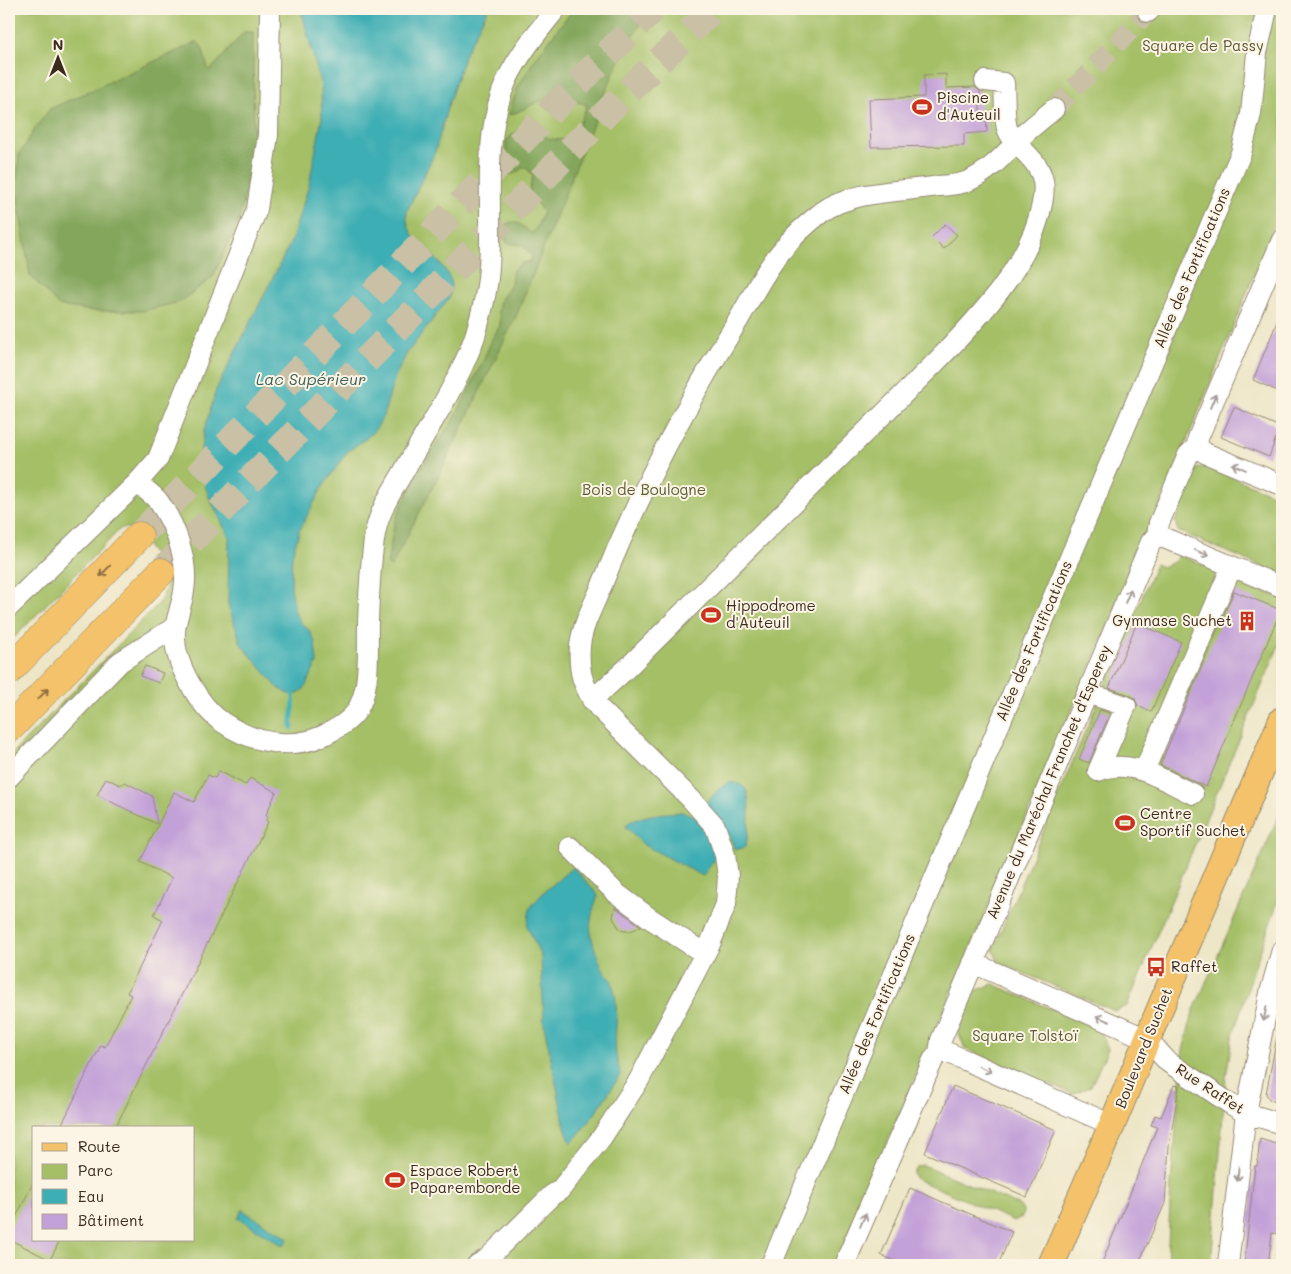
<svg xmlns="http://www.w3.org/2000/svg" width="1291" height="1274" font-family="Mali,sans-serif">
<rect width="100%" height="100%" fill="#fcf5e5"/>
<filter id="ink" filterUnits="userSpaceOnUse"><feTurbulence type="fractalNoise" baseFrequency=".02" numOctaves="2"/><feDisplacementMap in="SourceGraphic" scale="10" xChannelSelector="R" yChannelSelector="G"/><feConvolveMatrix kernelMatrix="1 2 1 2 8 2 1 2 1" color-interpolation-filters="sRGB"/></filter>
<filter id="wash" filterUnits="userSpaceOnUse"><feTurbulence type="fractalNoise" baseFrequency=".0096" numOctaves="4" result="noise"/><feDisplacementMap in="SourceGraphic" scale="20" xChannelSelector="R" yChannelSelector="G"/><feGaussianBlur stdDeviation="1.12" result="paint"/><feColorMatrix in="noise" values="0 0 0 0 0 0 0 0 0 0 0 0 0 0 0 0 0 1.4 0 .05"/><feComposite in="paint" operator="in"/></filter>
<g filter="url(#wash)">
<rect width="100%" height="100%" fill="#ede6c7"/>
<path fill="#a4bf66" stroke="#707442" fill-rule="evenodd" d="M9,9H1282V206L1181,455L835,1265H9V757L158,604C162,598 166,592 166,585C166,570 146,545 138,532L131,528H121L9,643ZM34,1128H194V1240H34Z
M1205,466L1282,498V575L1178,531L1175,522L1196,469Z
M1179,555L1282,599V638L1127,1006L1115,1011L999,963L993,950L1156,564L1162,567L1176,561Z
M1282,809V890L1254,969L1232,1038L1226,1077L1211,1265H1167L1171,1183L1183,1050L1193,1012Z
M993,984L1100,1030L1108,1049L1091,1086L1073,1094L965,1049L958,1031L975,991Z
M923,1165L1020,1206L1023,1211L1022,1217L1014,1221L916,1179L913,1174C914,1167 917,1166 923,1165Z"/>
<path fill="#83a65b" stroke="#5f683c" d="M573,9H649L615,69L517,314L440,473L391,567L387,564L395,521L404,501L425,462L456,416L484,359L492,339L500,326V316L498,312L500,301L511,285L513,270L522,263L530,262L532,256L522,245L507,243L504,232L506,224C517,218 524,228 532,234L538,225L543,212L529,192L533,176L527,168H522L516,173L509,174L506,169V141C523,124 531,123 549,139L573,140L587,105C571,98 566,106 549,103L546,99C532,103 523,111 509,115L517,89L533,62Z
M244,32H253L254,150L239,220L213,277L180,302L142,311H93L59,306L30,275L16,188L19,155L36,127L50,109L197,42L202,47L208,69L211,70Z"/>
<path fill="#3caeb4" stroke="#3c6c69" d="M301,9H488L465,54L449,102L435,152L407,211C403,243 440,253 450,279C452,285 450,292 449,298L407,353L395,377L383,416L377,427L369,436L347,452L322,488L300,529L292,555L291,587L295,613L302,624L309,630L315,642L317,663L304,689L297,694H289L278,688L241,644L228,604L229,537L210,499L202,478L200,455L204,431L216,390L291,242L309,185L322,117L321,86Z
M728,783C734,782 743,784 746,790C751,799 749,837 745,847L735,850L728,834L704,805L719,789Z
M683,812C704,817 710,838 717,856L703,876L644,845L626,827L628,823C645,814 664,813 683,812Z
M573,867L598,895C588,924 588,931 599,960C602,968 604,974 611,979C613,987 616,995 616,1003C618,1027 611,1050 621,1074L594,1115L571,1144L565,1127L544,1025L541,956L527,926L530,908L543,893Z
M242,1210L288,1238L284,1246L238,1218Z"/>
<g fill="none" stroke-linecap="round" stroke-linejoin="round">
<path stroke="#3caeb4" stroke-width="4.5" d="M292,728C290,717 296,705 293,694"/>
</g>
<g id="blocks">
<path fill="#c2a0d8" d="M946,74V88L975,87L980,91V114H986L987,132L964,134V146L871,147L869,99L924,97V75Z
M945,224L957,235L944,249L932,237Z
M1282,310V393L1253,380Z
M1234,407L1280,427L1269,457L1221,437Z
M1234,591L1281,610L1206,787L1160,765Z
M1137,623L1181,642L1151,712L1138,706L1135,699L1130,695L1109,688Z
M145,666L163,673L159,683L140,676Z
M1100,710L1110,713L1089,763L1079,759Z
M219,771L246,785L250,778L276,792L266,815L268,816L266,820L268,822L115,1128H60L101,1045L105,1047L131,995L127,993L163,920L154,915L172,878L140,862L174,792L194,802L208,775L215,778Z
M106,778L120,785L125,782L152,796L157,824L97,795Z
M615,907L641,926L631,931H624L619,928L613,918Z
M1277,1037H1282V1104L1270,1100L1266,1094Z
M1174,1085L1179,1086L1169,1146L1165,1203L1138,1265H1101L1157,1127L1151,1125L1155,1115L1161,1117Z
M953,1086L1056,1130L1027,1197L925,1153Z
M1260,1139L1282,1146V1196L1275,1221L1281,1222L1279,1234L1272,1233L1268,1265H1244L1255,1166H1257Z
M34,1181V1240H60L50,1260L9,1239V1231Z
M910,1188L1012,1232L998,1265H905L881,1255Z"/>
</g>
</g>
<g filter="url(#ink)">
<use href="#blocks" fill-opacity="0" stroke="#948872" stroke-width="1"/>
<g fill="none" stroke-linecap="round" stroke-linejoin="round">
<path stroke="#c9c0a5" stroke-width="20" stroke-dasharray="20 10" stroke-linecap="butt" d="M1054,109L1148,12"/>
<path stroke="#c9c0a5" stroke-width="28" stroke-dasharray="28 14" stroke-linecap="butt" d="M139,536L574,87L653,9
M161,572L617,102L713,9"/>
<defs>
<path id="minor" d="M1148,12L1151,9
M1197,446L1205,453L1282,485
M137,483C144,489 154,495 159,502C176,526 189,562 184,591C182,606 174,621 175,637C175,664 199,706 222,722C254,744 297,752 332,731C341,726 349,721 355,713C372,691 367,649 368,622C369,593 370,563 375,534C379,511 392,491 404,471C428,427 459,383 475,336C480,319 486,296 488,278C495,216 481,153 502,92C513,61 536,34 556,9
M1157,535L1282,587
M9,607L137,483L158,459L257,209L268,135L270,9
M1087,693L1126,706L1098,771C1131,757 1163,780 1193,794
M592,700L625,670L935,363C977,320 1031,264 1042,204C1044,194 1045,183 1041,174C1035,156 1012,145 1007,128C1004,118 1005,95 1004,83L985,81
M1144,771L1232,566
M9,777L120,662L175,627
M570,847L616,893L651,919L705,954
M973,963L1147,1039L1168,1062L1232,1105L1246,1113L1282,1124
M939,1053L941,1040L1151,542L1157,535L1159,523L1188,455L1197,446L1198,438L1282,240
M939,1053H949L1112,1125
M477,1265L487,1259L552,1195L560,1190L602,1137L639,1080L710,944L726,904L728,876L725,855L715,826L691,799L599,708C583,688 578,672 580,646C582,624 596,601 604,580C640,491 686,405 736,324C751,299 764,271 783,249C794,235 808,223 822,212C852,190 903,192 939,186C948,185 960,185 968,181C987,173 1003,157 1016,142C1027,130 1041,120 1054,109
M771,1265L1241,153L1251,114L1257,53L1267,9
M844,1265L933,1060L939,1053
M1228,1265L1246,1113L1270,993L1282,950"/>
<path id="major" d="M1051,1265L1112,1125L1156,1018L1282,720"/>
<path id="highway" d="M9,671L139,536
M9,729L161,572"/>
</defs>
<use href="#minor" stroke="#948872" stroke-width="22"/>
<use href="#major" stroke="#948872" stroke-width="28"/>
<use href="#highway" stroke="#948872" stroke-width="29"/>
<use href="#minor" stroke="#fff" stroke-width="20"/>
<use href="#major" stroke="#f3c26a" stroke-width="26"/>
<use href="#highway" stroke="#f3c26a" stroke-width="28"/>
</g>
<defs><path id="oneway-shaft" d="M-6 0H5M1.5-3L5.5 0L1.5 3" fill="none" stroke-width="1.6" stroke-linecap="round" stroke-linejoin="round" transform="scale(1.25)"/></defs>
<g stroke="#a79f9a">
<use href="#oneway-shaft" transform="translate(1213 401) rotate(-67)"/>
<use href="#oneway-shaft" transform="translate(1239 467) rotate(-157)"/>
<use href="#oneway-shaft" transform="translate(1202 553) rotate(23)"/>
<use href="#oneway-shaft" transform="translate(1128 596) rotate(-67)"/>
<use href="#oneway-shaft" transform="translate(1265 1014) rotate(101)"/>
<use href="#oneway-shaft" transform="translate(1103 1019) rotate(-157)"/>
<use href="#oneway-shaft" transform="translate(985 1069) rotate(24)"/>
<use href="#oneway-shaft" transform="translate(1238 1174) rotate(96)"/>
<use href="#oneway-shaft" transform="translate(863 1220) rotate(-67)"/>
</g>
<g stroke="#8e6e40">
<use href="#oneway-shaft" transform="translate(105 571) rotate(134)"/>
<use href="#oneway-shaft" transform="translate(43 694) rotate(-46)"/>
</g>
</g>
<defs>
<symbol id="stadium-bare" viewBox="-9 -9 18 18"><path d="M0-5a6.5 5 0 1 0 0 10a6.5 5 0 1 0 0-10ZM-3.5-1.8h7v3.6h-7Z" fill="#c8321e" stroke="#fcf5e5" stroke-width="2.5" paint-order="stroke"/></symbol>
<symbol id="building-bare" viewBox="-9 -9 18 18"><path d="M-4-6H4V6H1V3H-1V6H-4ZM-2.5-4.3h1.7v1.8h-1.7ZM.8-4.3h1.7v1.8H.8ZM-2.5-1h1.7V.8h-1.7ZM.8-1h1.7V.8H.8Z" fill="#c8321e" stroke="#fcf5e5" stroke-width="2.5" paint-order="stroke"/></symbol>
<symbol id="bus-bare" viewBox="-9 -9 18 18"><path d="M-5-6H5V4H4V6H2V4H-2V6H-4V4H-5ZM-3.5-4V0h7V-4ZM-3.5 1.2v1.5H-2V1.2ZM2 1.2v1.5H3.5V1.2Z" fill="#c8321e" stroke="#fcf5e5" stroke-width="2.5" paint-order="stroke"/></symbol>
</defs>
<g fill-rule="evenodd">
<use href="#stadium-bare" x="908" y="93" width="28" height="28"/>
<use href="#stadium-bare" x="697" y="601" width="28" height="28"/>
<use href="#building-bare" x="1233" y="607" width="28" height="28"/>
<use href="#stadium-bare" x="1111" y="809" width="28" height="28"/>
<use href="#bus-bare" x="1142" y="953" width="28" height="28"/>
<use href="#stadium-bare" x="381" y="1166" width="28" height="28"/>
</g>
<g text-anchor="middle" stroke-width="4" stroke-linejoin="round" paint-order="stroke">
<g font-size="15" fill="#5a5734" stroke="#fcf5e5">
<text x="1203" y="51">Square de Passy</text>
<text x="644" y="495">Bois de Boulogne</text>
<text x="1025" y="1041">Square Tolstoï</text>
</g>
<g font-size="15" fill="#3b2a1e" stroke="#fcf5e5" text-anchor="start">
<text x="937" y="103">Piscine<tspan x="937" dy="17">d'Auteuil</tspan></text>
<text x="726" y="611">Hippodrome<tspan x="726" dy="17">d'Auteuil</tspan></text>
<text x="1232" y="626" text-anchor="end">Gymnase Suchet</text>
<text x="1140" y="819">Centre<tspan x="1140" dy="17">Sportif Suchet</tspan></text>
<text x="1171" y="972">Raffet</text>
<text x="410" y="1176">Espace Robert<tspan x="410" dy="17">Paparemborde</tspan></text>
</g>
<g font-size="15" fill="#3b2a1e" stroke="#fcf5e5">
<text transform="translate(1192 268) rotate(-67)" y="5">Allée des Fortifications</text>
<text transform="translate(1034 641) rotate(-67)" y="5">Allée des Fortifications</text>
<text transform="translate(1049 782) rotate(-67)" y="5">Avenue du Maréchal Franchet d'Esperey</text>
<text transform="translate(877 1014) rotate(-67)" y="5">Allée des Fortifications</text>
<text transform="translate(1144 1048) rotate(-68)" y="5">Boulevard Suchet</text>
<text transform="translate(1210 1089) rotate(33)" y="5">Rue Raffet</text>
</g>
<g font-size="16" font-style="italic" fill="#3b5f5a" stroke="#fcf5e5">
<text x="311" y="385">Lac Supérieur</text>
</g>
</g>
<rect width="1291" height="1274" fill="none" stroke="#fcf5e5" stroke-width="30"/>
<rect x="32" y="1126" width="162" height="115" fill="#fcf5e5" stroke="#afa495"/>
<rect x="42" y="1143" width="25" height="8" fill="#f3c26a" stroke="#afa495"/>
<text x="78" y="1152" font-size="15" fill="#3b2a1e">Route</text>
<rect x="42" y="1164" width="25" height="15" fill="#a4bf66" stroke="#afa495"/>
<text x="78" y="1176" font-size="15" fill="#3b2a1e">Parc</text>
<rect x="42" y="1189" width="25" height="15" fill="#3caeb4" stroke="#afa495"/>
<text x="78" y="1202" font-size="15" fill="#3b2a1e">Eau</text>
<rect x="42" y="1214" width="25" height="15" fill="#c2a0d8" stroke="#afa495"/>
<text x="78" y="1226" font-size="15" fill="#3b2a1e">Bâtiment</text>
<g transform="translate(58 58)" stroke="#fcf5e5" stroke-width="4" paint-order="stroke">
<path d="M0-4L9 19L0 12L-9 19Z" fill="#3b2a1e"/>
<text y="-8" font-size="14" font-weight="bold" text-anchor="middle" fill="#3b2a1e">N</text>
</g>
</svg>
